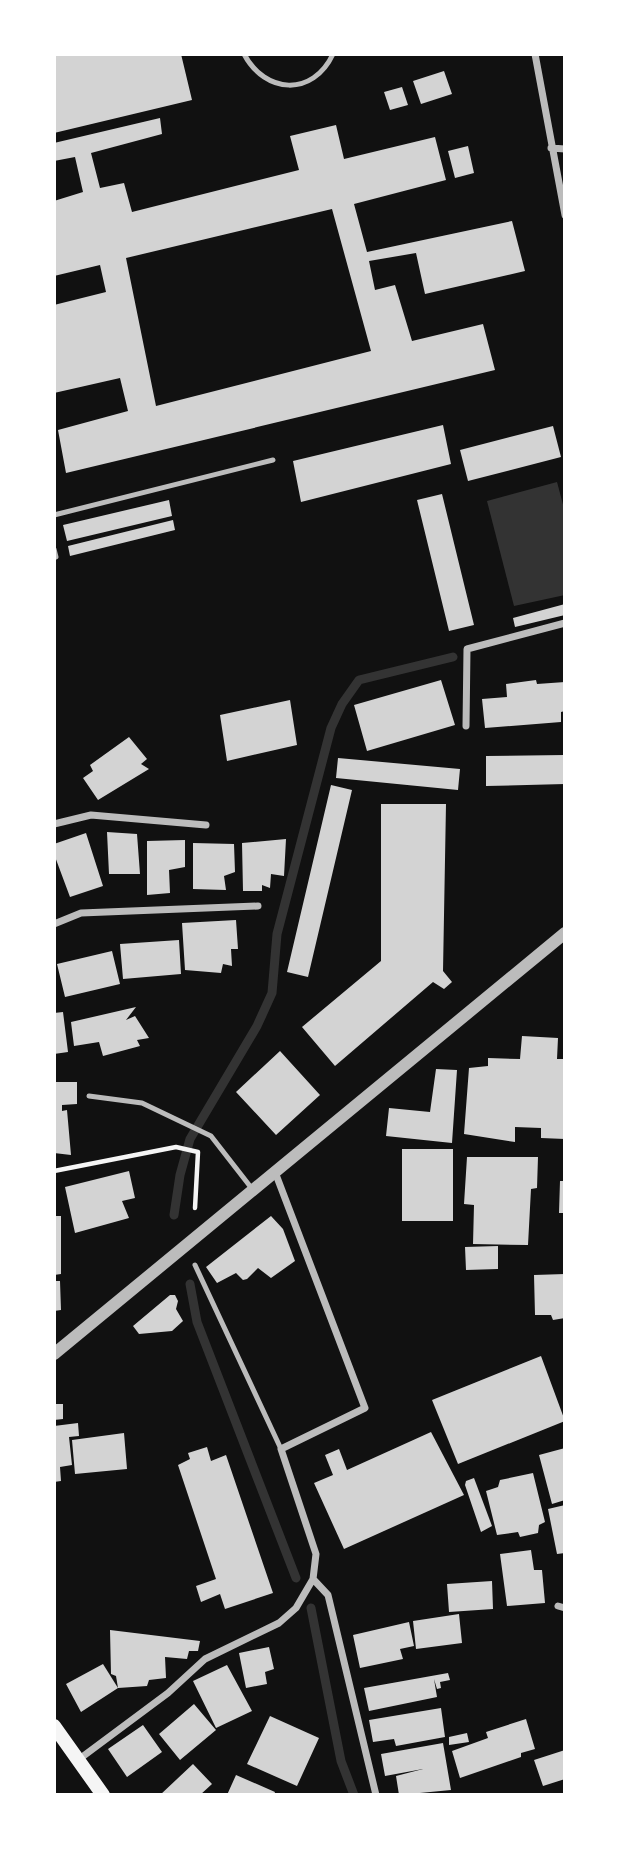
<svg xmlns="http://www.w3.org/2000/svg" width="619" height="1849" font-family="'Alegreya Sans',sans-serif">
<rect width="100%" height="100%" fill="#111"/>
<path fill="#333" d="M557,482L565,512V595L514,606L487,501Z"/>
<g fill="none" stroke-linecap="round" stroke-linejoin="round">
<path stroke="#333" stroke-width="9" d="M174,1215L180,1175L190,1139L257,1026L272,993L277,934L331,728L342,704L359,680L453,657
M190,1284L197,1322L296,1578
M311,1608L341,1761L354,1795"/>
</g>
<path fill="#d3d3d3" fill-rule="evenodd" d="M54,54H181L192,100L54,133Z
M444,71L452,94L421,104L413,81Z
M402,87L408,105L390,110L384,92Z
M160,118L162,134L91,153L100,188L124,183L132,212L299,170L290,136L336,125L344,159L435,137L446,180L354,204L367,252L512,221L525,271L425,294L416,253L369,261L375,290L395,285L412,341L483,324L495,370L66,473L58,430L128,411L120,378L54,393V305L106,292L100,265L54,276V201L83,192L75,157L54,161V143ZM332,209L371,351L156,406L126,258Z
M468,146L474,173L455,178L448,151Z
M443,425L451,464L301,502L293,461Z
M553,426L561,457L468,481L460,450Z
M442,494L474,625L449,631L417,500Z
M169,500L172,516L67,541L63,525Z
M173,520L175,530L70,556L68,546Z
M565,604V615L515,627L513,618Z
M441,680L455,725L367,751L354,705Z
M536,680L537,684L565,682V711L561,712V722L485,728L482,699L507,697L506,684Z
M290,700L297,745L227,761L220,715Z
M129,737L147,759L141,764L149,769L98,800L83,778L93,771L90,765Z
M565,755V784L486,786V756Z
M338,758L460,769L458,790L336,778Z
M331,785L352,790L308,977L287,972Z
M381,804H446L443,971L452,982L444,989L433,982L335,1066L302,1027L381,961Z
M107,832L137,834L140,874H109Z
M86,833L103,886L70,897L54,854V844Z
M286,839L284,876L271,874L270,888L262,885V891H243L242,843Z
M185,840V867L169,870L170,893L147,895V841Z
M193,843L234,844L235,872L224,876L226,890L193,889Z
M236,920L238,949H231L232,966L223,964L221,973L185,970L182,923Z
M179,940L181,974L123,979L120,944Z
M112,951L120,984L65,997L57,964Z
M136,1007L126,1020L135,1016L149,1038L137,1040L140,1046L103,1056L99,1042L74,1046L71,1022Z
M63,1012L68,1052L54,1054V1013Z
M522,1036L558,1038L557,1059H565V1139L541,1138V1128L515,1127V1142L464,1134L469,1068L488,1066V1058L520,1059Z
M280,1051L320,1095L276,1135L236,1092Z
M436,1069L457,1070L452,1143L386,1136L389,1108L430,1112Z
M54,1082H77V1104L62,1105V1111L67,1110L71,1155L54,1153Z
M402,1149H453V1221H402Z
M467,1157H538L537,1188L531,1189L528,1245L473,1244L474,1205L464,1204Z
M129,1171L135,1198L122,1201L129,1218L75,1233L65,1187Z
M560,1181H565V1213H559Z
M54,1216H61V1274L54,1275Z
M271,1216L283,1229L295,1261L271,1278L258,1268L247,1279L243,1280L236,1273L217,1283L206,1267Z
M498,1246V1269L466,1270L465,1247Z
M565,1274V1318L553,1320L551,1315H535L534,1275Z
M54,1281H60L61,1310L54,1311Z
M170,1295H175L178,1301L176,1309L183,1321L172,1331L139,1334L133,1326Z
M541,1356L565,1421L458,1464L432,1400Z
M54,1404H63V1419L54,1420Z
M78,1423L79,1436L69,1437L72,1465L60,1467L61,1481L54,1482V1426Z
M431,1432L464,1495L344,1549L314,1483L333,1475L325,1455L339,1449L347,1470Z
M124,1433L127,1469L75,1474L72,1440Z
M207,1447L211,1461L226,1455L273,1593L225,1609L220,1594L201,1602L196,1586L216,1579L178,1465L190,1459L188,1453Z
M565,1448V1500L552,1504L539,1455Z
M533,1473L545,1522L539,1525L538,1533L520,1537L518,1532L497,1535L486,1491L498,1487L500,1480Z
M474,1478L492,1526L481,1532L465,1485L466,1481Z
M565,1505V1553L557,1554L548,1509Z
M531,1550L534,1570H542L545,1603L507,1606L500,1554Z
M492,1581L493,1609L449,1612L447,1584Z
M459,1614L462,1643L416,1649L413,1621Z
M409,1622L414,1646L400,1649L403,1659L360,1668L353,1635Z
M110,1630L200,1641L198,1651H189L187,1659L165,1657L166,1678L149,1680L147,1686L118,1688L81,1712L66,1684L103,1664L118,1688L116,1676L111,1674Z
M269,1647L274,1669L265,1672L267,1684L246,1688L239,1653Z
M227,1665L252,1711L216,1728L193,1681Z
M448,1673L450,1680L440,1682L441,1688L437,1689L434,1679L437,1697L369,1711L364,1688Z
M194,1704L216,1730L180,1760L159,1734Z
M441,1708L445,1737L396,1746L394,1739L373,1742L369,1720Z
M270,1716L319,1738L297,1786L247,1764Z
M526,1719L535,1749L521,1753V1757L460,1778L452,1751L488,1738L486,1732Z
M143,1725L162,1752L127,1777L108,1749Z
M467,1733L469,1742L449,1745V1737Z
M443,1743L451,1790L399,1795L396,1776L423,1769L385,1776L381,1754Z
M565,1750V1779L543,1786L534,1760Z
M193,1764L212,1784L200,1795H160Z
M236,1775L275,1792L274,1795H227Z"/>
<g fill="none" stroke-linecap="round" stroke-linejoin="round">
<path stroke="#f5f5f5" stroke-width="4.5" d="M54,1171L176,1147L198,1152L195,1208"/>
<path stroke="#bcbcbc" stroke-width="5" d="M244,54C265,94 313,97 333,54
M54,515L273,460
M54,549L56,557
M89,1096L142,1103L211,1136L253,1190
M195,1265L281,1449"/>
<path stroke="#bcbcbc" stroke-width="7" d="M535,54L565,215
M551,148L565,149
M466,726L467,649L565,623
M54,824L91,815L206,825
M54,924L81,913L258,906
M313,1579L328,1595L376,1795
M558,1606L565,1608
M78,1760L168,1693L205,1659L279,1623L296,1608L313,1579L316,1554L281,1449L365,1408L275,1172"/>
<path stroke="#bcbcbc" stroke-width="12" d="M54,1354L565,933"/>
<path stroke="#f5f5f5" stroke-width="14" d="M54,1726L103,1795"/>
</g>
<rect width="619" height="1849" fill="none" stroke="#ffffff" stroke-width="112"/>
</svg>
